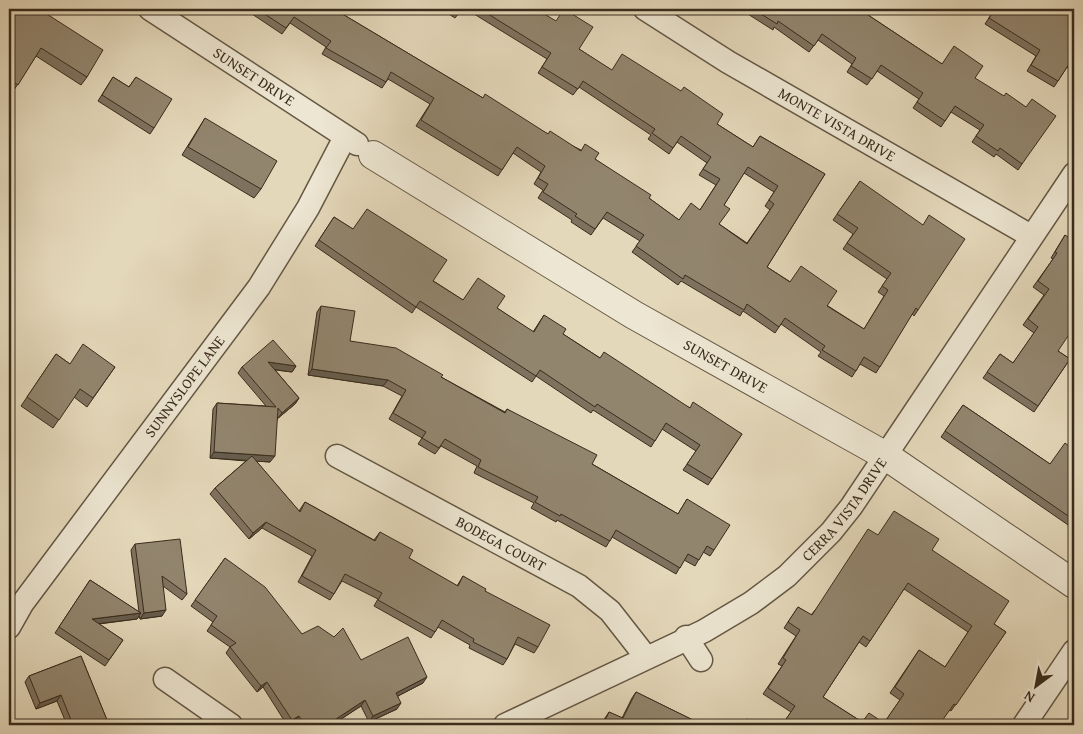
<svg xmlns="http://www.w3.org/2000/svg" width="1083" height="734" font-family="'Gentium Book Plus',serif">
<rect width="100%" height="100%" fill="#e4d8ba"/>
<filter id="stains"><feTurbulence type="fractalNoise" baseFrequency=".004" numOctaves="4"/><feColorMatrix values="0 0 0 0 .2 0 0 0 0 .09 0 0 0 0 .02 0 0 0 .5 -.17"/></filter>
<radialGradient id="worn" r=".72"><stop offset=".6" stop-color="#630" stop-opacity="0"/><stop offset="1" stop-color="#630" stop-opacity=".3"/></radialGradient>
<g fill="none" stroke-linecap="round" stroke-linejoin="round">
<defs>
<g id="minor">
<path id="s1" d="M150,9L357,144"/>
<path id="s2" d="M645,9L728,62L1031,236"/>
<path id="s3" d="M337,456L579,586L610,611L646,657"/>
<path id="s4" d="M9,627L22,604L259,287L308,208L345,137"/>
<path d="M686,637L701,660"/>
<path d="M165,679L231,725"/>
<path id="s5" d="M505,725L704,631L751,603L787,576L831,532L851,507L1074,174"/>
<path d="M1024,725L1074,651"/>
</g>
<g id="tertiary">
<path id="s6" d="M373,155L634,315L886,456L1074,584"/>
</g>
</defs>
<use href="#minor" stroke="#645744" stroke-width="25"/>
<use href="#tertiary" stroke="#645744" stroke-width="30"/>
<use href="#minor" stroke="#ede6d2" stroke-width="22"/>
<use href="#tertiary" stroke="#ede6d2" stroke-width="28"/>
</g>
<path fill="#7e725f" stroke="#392c1c" fill-rule="evenodd" d="M9,9L87,77L81,85L36,56L12,93L9,91Z
M255,9H334L483,98L548,134L581,150L595,159L679,220L700,210L716,185L699,175L707,163L677,142L669,154L648,139L651,135L579,87L573,95L538,73L547,59L466,9H536L579,49L611,70L717,124L753,147L760,136L825,174L767,267L864,329L884,296L878,292L887,279L843,249L853,234L833,220L860,181L918,310L914,316L912,314L876,373L860,364L852,377L818,356L821,352L781,324L775,333L743,311L740,316L681,281L678,285L632,252L640,241L603,218L591,235L571,222L572,220L538,198L543,190L534,184L541,172L513,153L498,176L416,126L430,104L388,79L382,88L322,54L326,47L290,23L282,34L252,14ZM744,173L774,192L765,206L770,210L747,243L719,224L724,205Z
M441,9H462L455,18Z
M740,9H870L868,15L942,64L975,78L1022,164L1018,170L996,154L994,157L972,142L980,130L951,112L941,127L913,108L919,99L877,71L867,85L847,72L852,64L818,40L809,52L774,27L773,30Z
M985,9H1055L1061,13L1064,9H1074V71L1067,67L1054,87L1027,71L1036,56L985,24L992,13Z
M113,77L129,87L136,77L154,128L150,134L98,101Z
M205,118L261,189L254,198L182,155Z
M334,217L463,300L497,308L533,332L544,315L563,334L600,358L690,408L742,434L708,485L683,470L696,451L662,429L651,447L593,410L591,413L536,376L532,382L416,307L412,313L315,246Z
M1065,235L1058,351L1070,359L1034,412L983,378L1000,354L1013,363L1034,333L1023,325L1044,295L1033,287L1053,259L1051,258Z
M321,306L350,341L441,377L505,412L507,409L592,464L678,514L687,499L714,550L710,556L703,552L695,566L684,560L676,574L612,537L606,547L557,520L556,522L531,508L534,503L474,473L477,466L441,446L435,454L418,444L422,438L389,419L402,396L383,386L308,375L317,312Z
M56,354L70,364L115,367L87,407L74,397L53,428L21,406Z
M296,366L292,372L275,370L299,398L295,404L277,419L270,462L256,461L299,511L305,502L374,540L380,532L409,558L457,586L463,576L485,591L538,647L534,653L515,644L507,659L503,665L469,648L470,645L438,627L431,638L374,606L378,599L342,581L330,600L298,582L312,556L262,528L249,539L210,494L215,488L246,461L210,458L213,409L217,403L266,406L238,373L242,367Z
M963,405L1050,464L1074,450V522L1071,527L941,437Z
M878,535L932,550L994,624L1006,632L951,711L949,710L939,725H782L791,712L763,694L782,666L778,664L796,636L784,628L798,607L811,615ZM904,589L968,632L945,667L919,650L890,693L900,700L884,723L862,722L823,697L859,642L866,647Z
M135,544L187,594L182,600L163,586L162,616L140,619L139,616L137,619L99,624L123,640L105,666L55,633L90,580L139,612L131,550Z
M225,558L302,634L361,660L423,683L398,696L397,709L369,722L361,706L332,725H297L295,722L289,725H287L263,687L257,692L226,653L230,647L207,631L213,622L191,606Z
M81,656L109,725H67L57,701L36,709L25,682L29,676Z
M636,692L703,725H601L605,718L609,712L622,718L632,698Z"/>
<path fill="#665d4d" stroke="#392c1c" d="M268,362L296,366L292,372L264,368Z
M312,369L388,380L383,386L308,375Z
M299,398L295,404L277,419L282,413Z
M214,452L275,456L270,462L210,458Z
M266,522L262,528L249,539L253,533Z
M166,610L162,616L140,619L144,613Z
M141,613L137,619L87,625L92,619Z
M427,677L423,683L392,699L396,693Z
M267,682L263,687L257,692L261,686Z
M61,695L57,701L36,709L40,703Z
M365,700L361,706L332,725H327Z
M401,703L397,709L369,722L373,716Z
M299,716L295,722L288,725L292,720Z"/>
<path fill="#92856e" stroke="#392c1c" fill-rule="evenodd" d="M9,9H39L103,50L87,77L41,48L18,85L9,79Z
M257,9H334L483,98L485,94L548,134L550,131L581,151L585,144L599,153L595,159L651,195L649,198L679,220L691,203L700,210L720,179L703,169L711,157L681,136L673,148L652,133L655,129L583,81L578,89L542,67L551,53L480,9H536L556,21L564,9L593,27L579,49L612,70L622,54L681,91L684,87L723,114L717,124L753,147L760,136L825,174L767,267L790,282L801,266L837,291L827,306L864,329L888,290L882,286L891,273L847,243L858,228L837,214L860,181L923,225L929,215L965,239L918,310L916,308L880,367L864,357L856,371L822,350L825,346L785,318L779,327L747,304L744,310L685,275L683,279L636,246L644,235L607,212L595,229L575,216L577,214L543,192L548,184L538,178L545,166L517,147L502,170L421,120L434,98L391,72L386,82L326,48L331,41L294,17L286,28ZM748,167L778,186L769,200L774,204L747,244L719,224L730,209L724,205Z
M454,9H462L459,12Z
M753,9H870L872,10L868,15L942,64L954,46L983,66L975,78L1004,96L1006,93L1026,107L1032,99L1056,116L1022,164L1000,148L998,151L976,136L984,125L955,106L945,121L917,102L923,93L881,65L872,79L851,66L856,58L822,34L814,46L778,21L777,24Z
M995,9H1055L1062,13L1064,9H1074V62L1071,61L1058,81L1031,65L1040,50L989,18Z
M113,77L129,87L136,77L172,99L154,128L102,95Z
M205,118L277,161L261,189L188,147Z
M367,209L447,260L433,281L463,300L478,278L505,296L497,308L534,332L544,315L566,329L563,334L600,358L604,352L690,408L693,402L742,434L712,479L687,464L700,445L666,423L655,441L597,404L595,407L540,370L536,376L420,301L416,307L319,240L334,217L353,229Z
M1065,235L1074,241V327L1058,351L1070,359L1038,406L987,372L1000,354L1013,363L1038,327L1028,319L1049,289L1038,281L1057,253L1055,252Z
M321,306L355,311L350,341L396,348L443,375L441,377L505,413L507,409L597,455L592,464L678,514L687,499L730,525L714,550L707,546L699,560L688,554L680,568L616,530L610,541L561,514L560,516L535,502L538,497L478,467L481,460L445,439L439,448L422,438L426,432L393,413L406,390L388,380L312,369Z
M273,340L296,366L268,362L299,398L282,413L278,408L275,456L214,452L217,403L276,407L242,367Z
M83,344L115,367L93,398L80,389L59,420L27,397L56,354L70,364Z
M963,405L1050,464L1065,443L1074,450V520L945,431Z
M252,456L300,512L305,502L375,541L380,532L413,550L409,558L458,586L463,576L486,589L485,591L550,625L538,647L518,637L507,659L473,642L474,639L442,620L435,632L378,600L382,593L345,574L334,594L302,576L316,550L266,522L253,533L215,488Z
M894,511L939,539L932,550L1009,601L994,624L1006,632L956,705L954,704L939,725H829L825,722L823,725H782L795,706L768,688L786,660L783,658L800,630L788,622L798,607L812,615L868,529L878,535ZM908,583L972,626L945,667L919,650L895,687L904,694L884,723L869,713L862,722L823,697L863,636L870,641Z
M180,539L187,594L162,576L166,610L144,613L135,544Z
M225,558L265,587L302,634L318,626L334,637L343,628L361,660L408,637L427,677L396,693L401,703L373,716L365,700L327,725H305L299,716L292,720L267,682L261,686L230,647L236,643L211,625L217,616L195,600Z
M90,580L141,613L92,619L123,640L109,660L59,627Z
M81,656L109,725H73L61,695L40,703L29,676Z
M636,692L703,725H603L609,712L623,718Z
M748,719L750,725H726Z"/>
<g text-anchor="middle" stroke-width="4.5" stroke-linejoin="round" paint-order="stroke">
<g font-size="15" fill="#392c1c" stroke="#ede6d2">
<text dy="5" stroke="none"><textPath href="#s1" startOffset="124">SUNSET DRIVE</textPath></text>
<text dy="5" stroke="none"><textPath href="#s2" startOffset="224">MONTE VISTA DRIVE</textPath></text>
<text dy="5" stroke="none"><textPath href="#s6" startOffset="411">SUNSET DRIVE</textPath></text>
<text dy="5" stroke="none"><textPath href="#s4" startOffset="298">SUNNYSLOPE LANE</textPath></text>
<text dy="5" stroke="none"><textPath href="#s5" startOffset="408">CERRA VISTA DRIVE</textPath></text>
<text dy="5" stroke="none"><textPath href="#s3" startOffset="186">BODEGA COURT</textPath></text>
</g>
</g>
<rect width="1083" height="734" fill="none" stroke="#e4d8ba" stroke-width="30"/>
<rect x="10" y="10" width="1063" height="714" fill="none" stroke="#392c1c" stroke-width="2.5"/>
<rect x="15" y="15" width="1053" height="704" fill="none" stroke="#392c1c"/>
<g transform="translate(1036 686) rotate(212)" stroke="#ede6d2" stroke-width="4" paint-order="stroke">
<path d="M0-4L9 19L0 12L-9 19Z" fill="#392c1c"/>
<text y="-8" font-size="14" font-weight="bold" text-anchor="middle" fill="#392c1c">N</text>
</g>
<rect width="100%" height="100%" filter="url(#stains)"/>
<rect width="100%" height="100%" fill="url(#worn)"/>
</svg>
